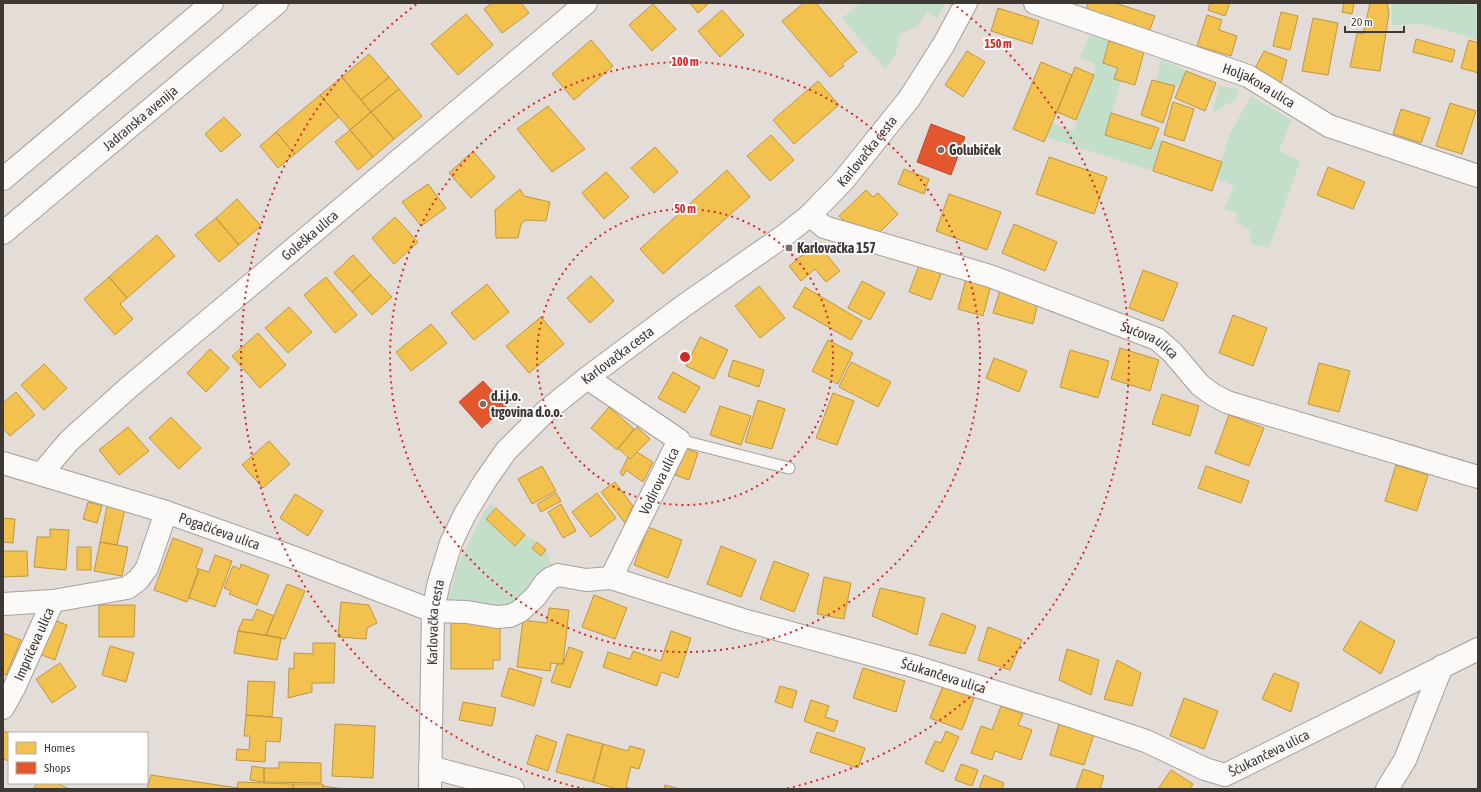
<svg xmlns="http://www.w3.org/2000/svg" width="1481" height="792" font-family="'Asap Condensed',sans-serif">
<rect width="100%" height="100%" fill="#e4dcd7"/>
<path fill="#c3dec9" d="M861,3H945L937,19L928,11L917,26L900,34L896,54L885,69L842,18Z
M1392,3L1478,5V40L1424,24L1392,25Z
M1090,34L1109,41L1103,63L1118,68L1121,81L1105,135L1151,149L1155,137L1162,141L1153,171L1046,137L1052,123L1074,131C1079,108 1091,88 1096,65L1080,57Z
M1161,59L1186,71L1180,87L1156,81Z
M1219,86L1238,89L1235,100L1212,113Z
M1251,96L1291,120L1279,151L1300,161L1269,248L1251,244L1250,230L1236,221L1237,213L1224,209L1234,186L1216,178L1230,134Z
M490,504L496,508L486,519L514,546L525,535L537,542L532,548L541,556L546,550L554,572L518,603L497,608L450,603L449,599L457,567L483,514Z"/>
<path fill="#f2c14e" stroke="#bc9846" d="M492,3H521L529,13L502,33L484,9Z
M690,3H709L698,13Z
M804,3H816L857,52L842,64L844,66L830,77L782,21Z
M1088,3H1115L1155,16L1149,32L1085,12Z
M1210,3H1230L1225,16L1208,10Z
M1344,3H1354L1352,14L1342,12Z
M1370,3H1387L1389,13L1380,71L1350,67L1357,33L1363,34Z
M653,4L676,29L652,51L629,25Z
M998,8L1039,21L1032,44L991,31Z
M722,10L744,35L720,57L698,31Z
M1281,12L1298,16L1290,50L1273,46Z
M466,14L493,45L458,75L431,44Z
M1207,15L1222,20L1219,30L1237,36L1231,56L1197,46Z
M1313,18L1338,23L1328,75L1302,71Z
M1416,39L1455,50L1452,62L1413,52Z
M591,40L613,66L574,100L552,74Z
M1469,40L1478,43V73L1461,68Z
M1109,41L1144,52L1135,85L1114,79L1118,68L1103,63Z
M967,51L985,62L963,97L945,85Z
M1264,51L1287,60L1280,87L1252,74Z
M369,54L389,77L361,100L342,77Z
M1041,62L1072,75L1044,142L1013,129Z
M1075,67L1094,75L1076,120L1057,112Z
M1186,71L1216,83L1205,111L1175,98Z
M342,77L371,112L350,130L320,95Z
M389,77L399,89L371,112L361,100Z
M1152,80L1175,86L1163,123L1141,115Z
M818,81L839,105L794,144L773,120Z
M399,89L422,116L394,139L371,112Z
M320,95L339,117L295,154L276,132Z
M1173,102L1194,109L1184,141L1164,135Z
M1450,103L1476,111L1462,154L1436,146Z
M548,106L585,149L552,172L517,129Z
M1401,109L1430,118L1421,143L1393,134Z
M371,112L394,139L373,157L350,130Z
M1111,113L1159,128L1151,149L1105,135Z
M224,117L241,135L221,152L205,134Z
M350,130L373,157L358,170L335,142Z
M276,132L295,154L278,168L260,146Z
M771,135L794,160L770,181L747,156Z
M1162,141L1222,162L1212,191L1153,171Z
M655,147L678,172L654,193L631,168Z
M473,151L495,177L471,198L449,173Z
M1049,157L1107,177L1094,214L1036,194Z
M1328,167L1365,182L1353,209L1317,195Z
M904,169L929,179L924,194L898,184Z
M727,170L750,197L663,274L640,249Z
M606,172L629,197L604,219L582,193Z
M428,184L446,208L421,226L402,202Z
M520,189L524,196L550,202L546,221L526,220L521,224L518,238H496L495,210Z
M866,190L873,197L878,193L898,214L879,233L851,228L839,216Z
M949,194L1001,212L987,250L936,231Z
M237,199L261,226L239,245L216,218Z
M395,217L418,242L394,264L372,238Z
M216,218L239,245L219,262L195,235Z
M1014,224L1057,242L1045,271L1002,253Z
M157,235L175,256L127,298L109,277Z
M817,243L840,271L826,282L815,269L801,281L789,266Z
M353,255L371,275L352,292L334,273Z
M919,265L941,274L931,300L909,292Z
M1143,270L1178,283L1163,321L1129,308Z
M371,275L392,297L372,315L352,292Z
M591,276L614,301L590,323L567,298Z
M109,277L127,298L120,304L133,319L115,335L84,299Z
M326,277L357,315L335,333L304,295Z
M966,279L991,285L983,316L958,309Z
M862,281L885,293L870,320L848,308Z
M487,284L509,312L474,340L451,313Z
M759,286L785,318L760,338L735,306Z
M805,287L862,321L851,340L793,307Z
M1000,290L1038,302L1033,324L993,313Z
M289,307L312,332L288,353L265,328Z
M1233,315L1267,328L1253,366L1219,353Z
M541,317L564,344L529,373L506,346Z
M431,324L447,343L411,371L396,352Z
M258,333L286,365L260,388L232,356Z
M700,337L728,350L714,379L686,366Z
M828,340L853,353L838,384L812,371Z
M1120,348L1159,360L1150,391L1111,379Z
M210,349L229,368L206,392L187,373Z
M1070,350L1109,361L1098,398L1060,387Z
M994,358L1027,371L1019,392L986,378Z
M733,360L764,370L759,387L728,376Z
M851,362L891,382L878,407L839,387Z
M1319,363L1350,371L1339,412L1308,404Z
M44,364L67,388L44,410L21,385Z
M673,372L700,387L685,413L658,398Z
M16,392L35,415L10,436L3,428V403Z
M833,393L854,401L837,445L816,438Z
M1162,394L1199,406L1190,436L1152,424Z
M758,400L785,409L772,449L745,442Z
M720,406L751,416L741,445L710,435Z
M609,407L634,429L617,450L591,428Z
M1229,415L1264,428L1249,466L1215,453Z
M171,417L201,448L179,469L149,438Z
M128,427L149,451L119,475L99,450Z
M637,427L650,439L630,459L618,448Z
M269,441L290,464L263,488L242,465Z
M684,448L698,453L689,480L675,475Z
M637,452L653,462L643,482L626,470L623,476L620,473L628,457L630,459Z
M1396,465L1428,475L1417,511L1385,501Z
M542,466L556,491L532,504L518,479Z
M1206,466L1249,481L1241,503L1198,488Z
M615,482L633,506L625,523L601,492Z
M556,493L561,501L541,512L537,504Z
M597,493L616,518L591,537L572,512Z
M295,494L323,511L308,536L280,518Z
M88,502L102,506L97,523L83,519Z
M561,504L576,531L563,538L548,512Z
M107,506L125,509L117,545L100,542Z
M496,508L525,535L515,546L486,519Z
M3,518L15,519L13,543L3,542Z
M648,527L682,540L668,578L634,565Z
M50,529L69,530L66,570L34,567L37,537H50Z
M173,538L203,549L196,568L199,569L187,602L154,590Z
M100,542L128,547L122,576L94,571Z
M537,542L546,550L541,556L532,548Z
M721,546L756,560L741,597L707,584Z
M77,547H91V570H77Z
M3,551H27L28,576L3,577Z
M215,555L232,561L215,607L189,598L199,569L209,572Z
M774,561L809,574L794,612L760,599Z
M241,564L269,575L257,605L229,594L231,591L224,588L233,566L240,569Z
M824,577L851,583L844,619L817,614Z
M287,584L305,591L285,639L266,635Z
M880,588L925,598L917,635L872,616Z
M594,595L627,608L615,639L582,627Z
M341,602L369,605L377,623L367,628L366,639L338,637Z
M99,605H135L134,637H99Z
M549,608L569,610L563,664L551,663L550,671L517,667L523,620L547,623Z
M257,609L274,616L266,635L238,631L243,619L252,620Z
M942,613L976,626L965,654L929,645Z
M51,619L67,625L55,660L39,654Z
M1360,621L1395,641L1381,674L1343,650Z
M451,623H500V660H493V669H451Z
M988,627L1022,640L1010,670L978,660Z
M238,631L281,638L277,660L234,653Z
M671,631L691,638L678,678L661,672L657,686L603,667L608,652L630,659L633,651L661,661Z
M3,633L21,640L6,675L3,674Z
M313,643H335L334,683H312V692L288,698L289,668L294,669V653L313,654Z
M110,646L134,653L126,682L102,675Z
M569,647L583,652L570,688L551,682L557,664H563Z
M1067,649L1099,660L1091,695L1059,680Z
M1117,660L1141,673L1132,706L1104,699Z
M60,663L76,687L52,703L36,679Z
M509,668L542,678L534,706L501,696Z
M863,668L905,681L896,712L853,698Z
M1274,673L1299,683L1291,712L1262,699Z
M248,681L275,682L272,717L246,715Z
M780,686L797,691L792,708L775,702Z
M943,686L974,698L962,730L930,718Z
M1184,698L1218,711L1204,749L1170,736Z
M811,700L829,706L825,717L838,721L834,732L804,721Z
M463,702L496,708L492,726L459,720Z
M1001,706L1023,714L1018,725L1032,730L1021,760L995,751L992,760L971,753L981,726L992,730Z
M246,715L282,718L280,742L266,741L265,762L236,760L237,749L249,750L250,736H244Z
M335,724L375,726L373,778L332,776Z
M1059,724L1094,734L1084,765L1050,755Z
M3,731L9,733V761L3,759Z
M946,731L959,737L943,772L925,763L935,741L941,743Z
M817,732L865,748L858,768L810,752Z
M567,734L603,744L593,782L556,772Z
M536,735L557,742L548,771L527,764Z
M603,744L628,751L630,746L645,750L639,769L631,767L626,787L632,789H617L593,782Z
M279,762L321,763V783L264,782V768H279Z
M961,764L978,770L972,786L955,780Z
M252,766L264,768V782L250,780Z
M1083,769L1104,776L1100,789H1076Z
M1171,770L1193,784L1190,789H1158Z
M151,775L238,788L237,789H147Z
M984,775L1004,783L1002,789H979Z
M238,782L293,784V789H237Z
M37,783H57L69,789H33Z
M293,784H323V789H293Z
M665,785L680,789H664Z
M323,786L344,789H323Z"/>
<path fill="#e4572e" stroke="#b24e30" d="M931,124L965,137L951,175L917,162Z
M483,381L506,406L482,428L459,402Z"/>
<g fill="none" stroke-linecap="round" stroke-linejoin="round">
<defs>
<path id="lane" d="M679,440L789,468"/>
<g id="street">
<path id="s1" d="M1035,3L1248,76L1329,126L1478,176"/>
<path id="s2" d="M810,215L824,227L990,276L1157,339L1172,352L1200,385L1212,394L1227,402L1478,477"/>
<path d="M587,378L679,440L611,578"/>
<path id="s3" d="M3,463L166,512L298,559L433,611L467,612L497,617L510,616L520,611L536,596L545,583L551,578L558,575L586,580L611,578L743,620L913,666L1062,713L1146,741L1205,769L1225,775L1478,649"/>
<path id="s4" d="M41,474L69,441L128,388L586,3"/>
<path d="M3,604L53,601L127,588L138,580L147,568L166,512"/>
<path id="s5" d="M3,708L14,688L53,601"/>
<path d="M430,767L513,789"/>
<path d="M1387,789L1405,760L1442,666"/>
</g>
<g id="secondary">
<path d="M3,179L212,3"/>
<path id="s6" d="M3,233L277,3"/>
<path id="s7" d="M430,789L433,611L439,582L451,543L465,514L485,481L506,451L546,411L587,378L682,307L785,235L810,215L843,181L909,99L944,44L966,3"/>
</g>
</defs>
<use href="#lane" stroke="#a6a09c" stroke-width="13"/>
<use href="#street" stroke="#a6a09c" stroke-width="24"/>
<use href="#secondary" stroke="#a6a09c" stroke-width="24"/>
<use href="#lane" stroke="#fbfaf9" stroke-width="11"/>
<use href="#street" stroke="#fbfaf9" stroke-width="22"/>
<use href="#secondary" stroke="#fbfaf9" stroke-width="22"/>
</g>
<g fill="none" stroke="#d62828" stroke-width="2" stroke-dasharray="2 4">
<circle cx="685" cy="357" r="148"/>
<circle cx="685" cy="357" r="295"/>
<path d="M585 789A443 443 0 0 1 418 3M952 3A443 443 0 0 1 785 789"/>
</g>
<g fill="#78716e" stroke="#fff" stroke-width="1.5">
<circle cx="941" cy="150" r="4"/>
<rect x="785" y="244" width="8" height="8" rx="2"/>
<circle cx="483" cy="404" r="4"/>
</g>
<g text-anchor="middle" stroke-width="4" stroke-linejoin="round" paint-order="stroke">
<g font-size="14" fill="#3e3835" stroke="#fff">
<text dy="5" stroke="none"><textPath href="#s1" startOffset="239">Holjakova ulica</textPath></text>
<text dy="5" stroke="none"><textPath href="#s6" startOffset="179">Jadranska avenija</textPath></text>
<text dy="5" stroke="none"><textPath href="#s7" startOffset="827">Karlovačka cesta</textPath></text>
<text dy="5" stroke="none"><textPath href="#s4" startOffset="360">Goleška ulica</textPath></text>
<text dy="5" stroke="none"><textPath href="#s2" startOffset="364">Sućova ulica</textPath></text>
<text dy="5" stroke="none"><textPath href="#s7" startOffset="503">Karlovačka cesta</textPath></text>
<text transform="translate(659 481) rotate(-64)" y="5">Vodirova ulica</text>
<text dy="5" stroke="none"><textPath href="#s3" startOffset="227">Pogačićeva ulica</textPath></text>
<text dy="5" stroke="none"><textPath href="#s7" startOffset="167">Karlovačka cesta</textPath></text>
<text dy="5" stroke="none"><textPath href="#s5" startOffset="71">Imprićeva ulica</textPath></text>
<text dy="5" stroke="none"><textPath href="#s3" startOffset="997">Šćukančeva ulica</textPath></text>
<text dy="5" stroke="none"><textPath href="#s3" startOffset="1345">Šćukančeva ulica</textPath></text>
</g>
<g font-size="14" font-weight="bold" fill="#3e3835" stroke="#fff" text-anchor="start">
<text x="949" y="155">Golubiček</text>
<text x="797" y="253">Karlovačka 157</text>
<text x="491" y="401">d.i.j.o.<tspan x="491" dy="16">trgovina d.o.o.</tspan></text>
</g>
</g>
<circle cx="685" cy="357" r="6" fill="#d62828" stroke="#fff" stroke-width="2"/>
<g font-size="12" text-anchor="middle" font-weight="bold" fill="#d62828" stroke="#fff" stroke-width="4" stroke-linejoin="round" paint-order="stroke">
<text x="998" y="48">150 m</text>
<text x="685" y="66">100 m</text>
<text x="685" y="213">50 m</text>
</g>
<rect width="1481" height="792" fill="none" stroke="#3e3835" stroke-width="8"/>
<rect x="8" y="732" width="140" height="52" fill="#ffffff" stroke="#b2afae"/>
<rect x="16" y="742" width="20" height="12" fill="#f2c14e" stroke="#b2afae"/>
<text x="44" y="752" font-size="12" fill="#3e3835">Homes</text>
<rect x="16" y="762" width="20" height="12" fill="#e4572e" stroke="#b2afae"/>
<text x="44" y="772" font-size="12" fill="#3e3835">Shops</text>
<path d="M1345 26v6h59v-6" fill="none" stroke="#3e3835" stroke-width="2"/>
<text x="1351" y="26" font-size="12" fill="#3e3835" stroke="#ffffff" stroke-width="3" paint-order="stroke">20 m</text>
</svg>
